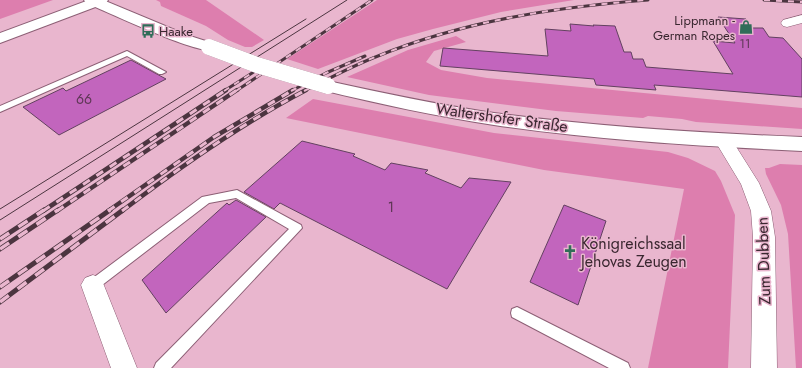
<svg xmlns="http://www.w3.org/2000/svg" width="802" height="368" font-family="Jost,sans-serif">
<rect width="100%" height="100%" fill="#e9b6ce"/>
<path fill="#dd7eae" d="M0,0H53L0,19Z
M156,0H206L264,40L252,47H245L228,40L206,26L161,6L160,2Z
M377,0H574L501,12L433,29L397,39L318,69L287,59Z
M456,36L466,42L434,51L426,62L441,70L487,78L802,108V129L696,122L682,119L648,116L643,118L556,111L429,95L347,77L408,50Z
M313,99L494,133L668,152L688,158L715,171L721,181L735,215L728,368H648L684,189L544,170L286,118Z
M780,164L802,165V368H796L788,234L781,205L766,174L765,168H769Z"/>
<path fill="#c265bd" stroke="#634160" d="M718,17L746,19L752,28H763L769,37L783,38L802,59V97L654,85L656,90L596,85L594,79L440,66L443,48L548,56L545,29L571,31L570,24L594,26L593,25L615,26L624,52H631L633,59H643L646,67L733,74L713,41L735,43Z
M131,60L166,79L59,135L23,107L63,88L66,91Z
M302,141L355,154L353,156L385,170L391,163L428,170L425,173L461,188L469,178L511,182L447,289L280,203L274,209L244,192Z
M236,200L266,217L166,313L142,280L227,203L229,205Z
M564,205L606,221L578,305L530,282Z"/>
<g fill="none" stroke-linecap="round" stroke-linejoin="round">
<defs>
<path id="service" d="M127,51L166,72L162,74H159L127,56L0,112V106Z
M237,190L301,225L302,228L171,368H154L156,363L289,229L236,198L209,203L97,289L93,290L89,289L87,285L89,281L202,197Z
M517,307L628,363L630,368H609L512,317L511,313L512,309Z"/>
<path id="minor" d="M802,15V23L787,27L783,26L781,23L783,20Z
M724,135L730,137L759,183L771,211L775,237L777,368H751L753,237L751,211L741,184L715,141L718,137Z
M93,275L101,278L137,368H111L81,285L85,278Z"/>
<path id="secondary" d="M84,0H103L187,35L215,44L217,47L215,50C197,55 108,12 86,3Z
M328,81C383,93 438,105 494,113C596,127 699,133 802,137V151C699,146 596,140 494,125C436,116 379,104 322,90L319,86L322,82Z"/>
<path id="primary" d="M89,0H108L106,3L0,43V33Z"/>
</defs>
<use href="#service" stroke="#8c5f75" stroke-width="2"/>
<use href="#minor" stroke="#8c5f75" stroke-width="1"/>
<use href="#secondary" stroke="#8c5f75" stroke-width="2"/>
<use href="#primary" stroke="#8c5f75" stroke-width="2"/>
<use href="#service" fill="#fff" fill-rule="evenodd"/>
<use href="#minor" fill="#fff" fill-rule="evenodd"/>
<use href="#secondary" fill="#fff" fill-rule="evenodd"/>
<use href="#primary" fill="#fff" fill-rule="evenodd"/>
<path stroke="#4c3540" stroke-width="1" d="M0,209L306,19
M0,220L347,0"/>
<defs>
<path id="rail-far2" d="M764,0L802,2
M224,91L266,64
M236,91L372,0
M291,91L326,73L365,56
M304,91C328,79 352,66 378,56C464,21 556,7 648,0"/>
<path id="rail-far1" d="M43,211L226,90
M57,211L237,90
M108,211L214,137L293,90
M122,211C180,167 241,124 306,90"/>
<path id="rail" d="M0,239L44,210
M0,249L58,210
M0,287L110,210
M0,302L123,210"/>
</defs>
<use href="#rail-far2" stroke="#4c3540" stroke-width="3"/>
<use href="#rail-far1" stroke="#4c3540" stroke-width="4.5"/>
<use href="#rail" stroke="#4c3540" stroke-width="5"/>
<use href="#rail-far2" stroke="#e9b6ce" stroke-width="2" stroke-dasharray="6" stroke-linecap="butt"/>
<use href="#rail-far1" stroke="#e9b6ce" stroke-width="3" stroke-dasharray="8" stroke-linecap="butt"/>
<use href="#rail" stroke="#e9b6ce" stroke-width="3.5" stroke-dasharray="11" stroke-linecap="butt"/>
<defs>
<path id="secondary-bridge" d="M209,47L257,65L328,86"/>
</defs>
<use href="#secondary-bridge" stroke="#8c5f75" stroke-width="16" stroke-linecap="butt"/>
<use href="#secondary-bridge" stroke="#fff" stroke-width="16"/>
</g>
<defs>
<symbol id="shop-bare" viewBox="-9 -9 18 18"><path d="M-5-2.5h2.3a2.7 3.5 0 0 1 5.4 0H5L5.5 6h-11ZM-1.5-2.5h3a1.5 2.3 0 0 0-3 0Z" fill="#306d59" stroke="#e9b6ce" stroke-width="2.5" paint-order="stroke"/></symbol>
<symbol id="bus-bare" viewBox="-9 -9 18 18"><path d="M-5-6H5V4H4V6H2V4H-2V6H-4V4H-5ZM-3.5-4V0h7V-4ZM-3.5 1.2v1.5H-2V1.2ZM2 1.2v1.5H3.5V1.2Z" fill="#306d59" stroke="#e9b6ce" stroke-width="2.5" paint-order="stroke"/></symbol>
<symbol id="church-bare" viewBox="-9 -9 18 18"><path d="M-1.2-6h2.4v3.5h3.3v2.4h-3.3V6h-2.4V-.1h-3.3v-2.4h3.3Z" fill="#306d59" stroke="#e9b6ce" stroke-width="2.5" paint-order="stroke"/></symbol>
</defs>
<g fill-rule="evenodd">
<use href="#shop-bare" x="736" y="17" width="20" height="20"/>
<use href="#bus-bare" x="138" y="21" width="20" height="20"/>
<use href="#church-bare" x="560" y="242" width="20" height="20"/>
</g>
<g text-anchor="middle" stroke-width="3" stroke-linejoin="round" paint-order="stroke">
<g font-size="12" fill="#5c3653">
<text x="745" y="48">11</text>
</g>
<g font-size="13" fill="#3a2730" stroke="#e9b6ce" text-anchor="end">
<text x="735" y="25">Lippmann -<tspan x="735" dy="15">German Ropes</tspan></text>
<text x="159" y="36" text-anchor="start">Haake</text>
</g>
<g font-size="14" fill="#5c3653">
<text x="84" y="104">66</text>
<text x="391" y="212">1</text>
</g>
<g font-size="16" fill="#3a2730" stroke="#e9b6ce">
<text transform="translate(502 117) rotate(8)" y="6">Waltershofer Straße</text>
<text transform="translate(763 261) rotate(-92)" y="6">Zum Dubben</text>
</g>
<g font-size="16" fill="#3a2730" stroke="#e9b6ce" text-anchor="start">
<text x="581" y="249">Königreichssaal<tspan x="581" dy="18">Jehovas Zeugen</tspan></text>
</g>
</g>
</svg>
